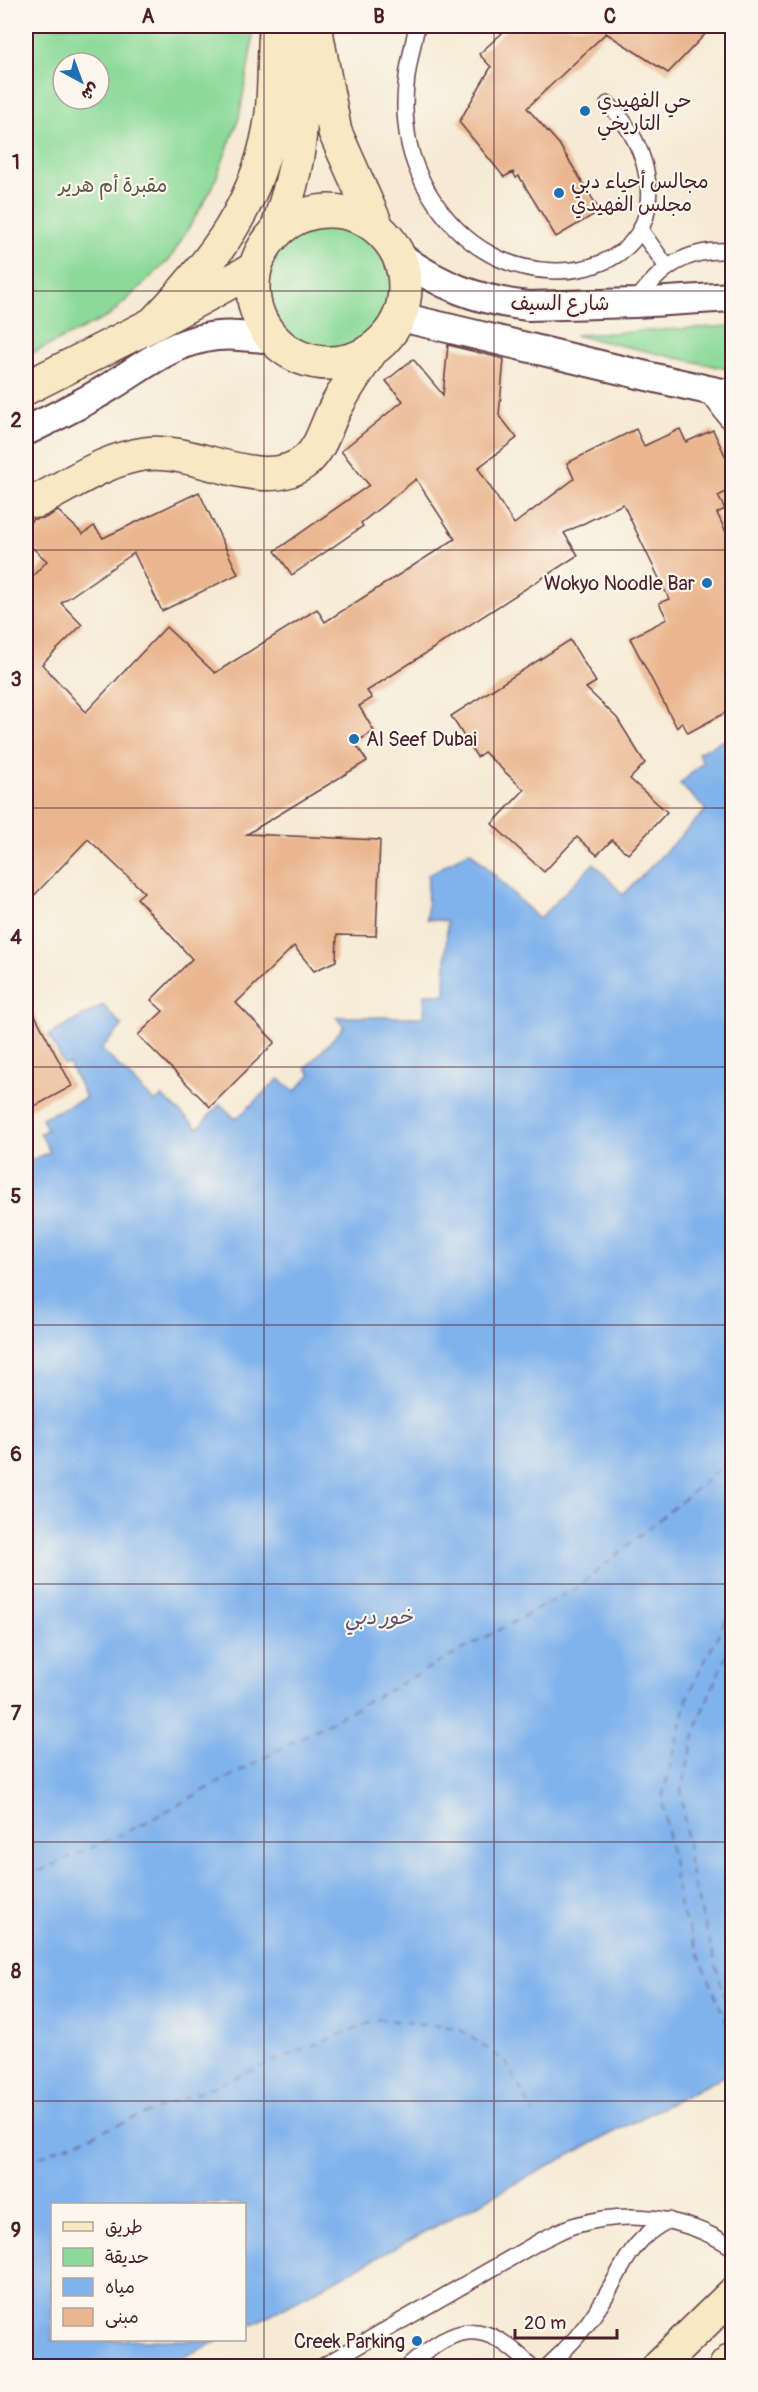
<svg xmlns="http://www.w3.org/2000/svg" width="758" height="2392" font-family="Pangolin,'Playpen Sans Arabic',sans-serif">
<rect width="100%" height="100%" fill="#fbf7ec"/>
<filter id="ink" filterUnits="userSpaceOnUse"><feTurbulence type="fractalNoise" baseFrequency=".0167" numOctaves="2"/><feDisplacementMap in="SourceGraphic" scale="12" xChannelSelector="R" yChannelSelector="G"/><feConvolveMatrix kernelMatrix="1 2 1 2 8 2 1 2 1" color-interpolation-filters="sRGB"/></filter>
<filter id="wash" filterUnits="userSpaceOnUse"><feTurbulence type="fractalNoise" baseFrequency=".008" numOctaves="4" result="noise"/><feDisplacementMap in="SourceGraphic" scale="24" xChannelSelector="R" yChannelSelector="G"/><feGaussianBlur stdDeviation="1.35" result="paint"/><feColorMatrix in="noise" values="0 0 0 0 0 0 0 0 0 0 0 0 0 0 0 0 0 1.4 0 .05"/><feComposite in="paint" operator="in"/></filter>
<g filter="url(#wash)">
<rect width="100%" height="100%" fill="#f6ead4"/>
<path fill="#8bda99" stroke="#6a7c62" stroke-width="1.5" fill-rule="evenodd" d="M26,26H253L252,44L239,118L212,189L170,259L109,316L26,356ZM63,63H99V99H63Z
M265 288a65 65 0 1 1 130 0a65 65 0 1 1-130 0Z
M732,326V370L574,335Z"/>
<path fill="#80b2ec" stroke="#65688c" stroke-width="1.5" d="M732,736V2072L577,2151L245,2328L244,2204H52V2340H220L164,2366H26V1162L50,1152L40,1133L47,1130L42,1118L86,1098L69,1064L64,1065L49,1035L103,1005L122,1026L101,1049L155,1102L162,1096L198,1128L220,1104L236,1119L279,1079L295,1091L311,1074L306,1068L344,1027L336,1017H424L425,994H445L447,921L427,919L428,875L470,851L539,919L594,863L623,895L706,810L680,784L703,762L698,753Z"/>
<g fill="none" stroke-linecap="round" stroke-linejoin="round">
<path stroke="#5d526f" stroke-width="1.5" stroke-dasharray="8 6" stroke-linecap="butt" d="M732,1607L689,1693L662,1799L680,1908L732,2036
M732,1642L700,1716L681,1790L691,1876L732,2022
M26,1877L139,1826L578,1587L732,1459
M26,2162L379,2019L458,2028L506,2062L534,2114"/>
</g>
<g id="blocks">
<path fill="#eab68f" d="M510,26H713L668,73L606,33L527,108L559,144L600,211L556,237L519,176L516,178L513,172L504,177L459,122L491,67L479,54Z
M448,345L504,359L499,415L517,438L478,468L514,524L574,479L567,463L636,429L644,446L680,429L686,442L713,430L732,470V489L718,496L725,509L717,513L732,545V709L688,733L682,722L677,728L630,638L667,619L659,603L669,599L623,504L564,533L578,555L367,691L372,698L359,706L374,731L355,743L367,761L247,834L380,840L376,936L337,935L336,961L314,971L294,946L236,1003L275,1042L210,1107L138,1035L163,1011L151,1000L192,959L137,898L144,892L88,839L26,904V583L47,561L26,542V527L33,519L45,518L58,511L83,534L94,526L103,538L199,492L238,574L162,611L134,553L61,603L82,625L42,664L86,712L166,627L215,673L317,609L325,622L455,539L416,479L361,523L363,526L292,575L275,551L369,485L341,451L403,401L386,381L413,359L443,395Z
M570,640L596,682L586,688L617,718L645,763L630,779L667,812L628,854L612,840L597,855L577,837L544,872L492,824L524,790L484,752L477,757L451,716Z
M26,998L72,1086L26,1111Z"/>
</g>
</g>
<g filter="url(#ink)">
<use href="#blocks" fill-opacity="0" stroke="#643d44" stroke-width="1.5"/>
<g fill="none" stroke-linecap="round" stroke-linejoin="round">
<defs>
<path id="lane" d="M417,26C410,58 402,90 406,124C411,180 449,236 500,259C562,287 657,267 648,184C645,154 630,125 608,104
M641,231L667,267
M635,303C660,267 687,248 732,251
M705,390L732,426
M323,2366L542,2240C553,2235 564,2228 576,2225C630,2209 685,2217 732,2247
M409,2366C458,2323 483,2318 531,2366
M548,2366C567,2349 585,2329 599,2307C623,2271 627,2241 669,2220"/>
<path id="street" d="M399,256C441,286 477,300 528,306L635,303L732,297
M400,317C511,342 621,372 732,395
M26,431C55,417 84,403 111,386C142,367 168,345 205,338C227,333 251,337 273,339"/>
<path id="secondary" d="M315,26L335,132L378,229
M253 287a76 76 0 1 1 152 0a76 76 0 1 1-152 0Z
M276,233C287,200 298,166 300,130C302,96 295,62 291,29
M153,324C213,262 261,202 272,113C275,84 274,54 276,26
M26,388L153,324L254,269
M37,501C71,484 106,459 144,454C194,446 265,497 307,460C323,446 326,423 337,405C347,386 359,369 371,351
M659,2366L732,2295
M726,2366L732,2360"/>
</defs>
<use href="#lane" stroke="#643d44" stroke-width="18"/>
<use href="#street" stroke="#643d44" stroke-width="32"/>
<use href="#secondary" stroke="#643d44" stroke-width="36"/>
<use href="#lane" stroke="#fff" stroke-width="15"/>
<use href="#street" stroke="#fff" stroke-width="28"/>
<use href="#secondary" stroke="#f6e9c3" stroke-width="33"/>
</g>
</g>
<path fill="none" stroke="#4a1f2b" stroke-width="1.5" stroke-opacity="0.55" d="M264,26V2366M494,26V2366M26,291H732M26,550H732M26,808H732M26,1067H732M26,1325H732M26,1584H732M26,1842H732M26,2101H732"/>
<g fill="#1f6fb2" stroke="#fbf7ec" stroke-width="2">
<circle cx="585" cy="111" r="6"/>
<circle cx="559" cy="193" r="6"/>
<circle cx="707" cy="583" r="6"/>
<circle cx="354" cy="739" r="6"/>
<circle cx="417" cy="2341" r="6"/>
</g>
<g text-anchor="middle" stroke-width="4.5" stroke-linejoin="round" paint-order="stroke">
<g font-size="20" fill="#4a1f2b" stroke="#fbf7ec" text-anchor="start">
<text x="597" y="107">حي الفهيدي<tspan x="597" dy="23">التاريخي</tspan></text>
<text x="571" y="188">مجالس أحياء دبي<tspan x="571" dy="23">مجلس الفهيدي</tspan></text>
<text x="695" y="590" text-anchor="end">Wokyo Noodle Bar</text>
<text x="366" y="746">Al Seef Dubai</text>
<text x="405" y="2348" text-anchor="end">Creek Parking</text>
</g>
<g font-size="20" fill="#5e574c" stroke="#fbf7ec">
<text x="113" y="192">مقبرة أم هرير</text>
</g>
<g font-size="20" fill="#4a1f2b" stroke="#fbf7ec">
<text x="560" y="310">شارع السيف</text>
</g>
<g font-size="21" font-style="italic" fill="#5d526f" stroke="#fbf7ec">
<text x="379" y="1624">خور دبي</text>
</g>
</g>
<rect width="758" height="2392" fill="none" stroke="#fbf7ec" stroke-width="66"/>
<rect x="51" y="2203" width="195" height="138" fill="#fbf7ec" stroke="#b4a19f" stroke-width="1.5"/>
<rect x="63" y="2222" width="30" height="9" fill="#f6e9c3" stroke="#b4a19f" stroke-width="1.5"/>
<text x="105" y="2233" font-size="18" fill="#4a1f2b">طريق</text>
<rect x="63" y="2248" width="30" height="18" fill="#8bda99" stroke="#b4a19f" stroke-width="1.5"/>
<text x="105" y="2263" font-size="18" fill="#4a1f2b">حديقة</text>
<rect x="63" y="2278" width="30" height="18" fill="#80b2ec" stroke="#b4a19f" stroke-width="1.5"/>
<text x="105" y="2293" font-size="18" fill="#4a1f2b">مياه</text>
<rect x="63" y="2308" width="30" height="18" fill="#eab68f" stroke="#b4a19f" stroke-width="1.5"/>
<text x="105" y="2323" font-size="18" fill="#4a1f2b">مبنى</text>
<g transform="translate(81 81) rotate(139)"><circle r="28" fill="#fbf7ec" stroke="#b4a19f" stroke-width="1.5"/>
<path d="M0-4.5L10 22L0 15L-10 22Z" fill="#1f6fb2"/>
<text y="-9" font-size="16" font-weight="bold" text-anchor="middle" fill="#4a1f2b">ش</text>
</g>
<path d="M515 2329v9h102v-9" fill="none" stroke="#4a1f2b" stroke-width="3"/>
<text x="524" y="2329" font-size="18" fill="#4a1f2b" stroke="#fbf7ec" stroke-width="4.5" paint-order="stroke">20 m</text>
<rect x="33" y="33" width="692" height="2326" fill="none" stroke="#4a1f2b" stroke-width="2"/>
<g font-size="20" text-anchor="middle" font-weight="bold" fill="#4a1f2b">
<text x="148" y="23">A</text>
<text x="379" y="23">B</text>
<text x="610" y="23">C</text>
<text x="16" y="169">1</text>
<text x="16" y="427">2</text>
<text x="16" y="686">3</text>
<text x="16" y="944">4</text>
<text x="16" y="1203">5</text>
<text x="16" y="1461">6</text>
<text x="16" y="1720">7</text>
<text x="16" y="1978">8</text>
<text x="16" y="2237">9</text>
</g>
</svg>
